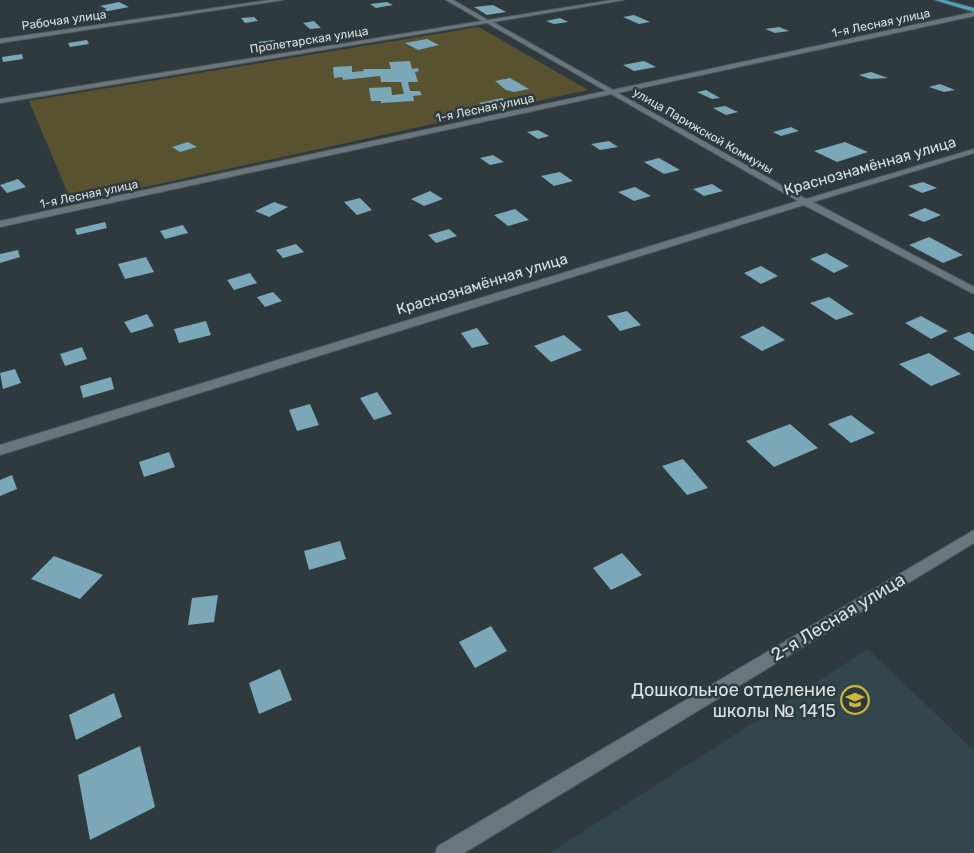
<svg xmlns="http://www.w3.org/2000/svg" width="974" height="853" font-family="Rubik,sans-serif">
<rect width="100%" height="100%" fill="#2f3a3e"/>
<path fill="#33464d" d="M868,649L974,751V853H550Z"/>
<path fill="#585231" d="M479,27L588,90L72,203L29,101Z"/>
<path fill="#7aa8b9" d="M119,2L129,7L103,12L109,15L100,17L91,13L107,9L100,6Z
M387,2L393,5L376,8L370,4Z
M493,5L506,12L487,15L474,7Z
M634,15L650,22L639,24L623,17Z
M254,17L258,21L245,23L241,18Z
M560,18L568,22L554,24L546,21Z
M314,21L321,28L310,29L303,23Z
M779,27L789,31L775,33L765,29Z
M427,39L439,45L418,50L405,43Z
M87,40L89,44L70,47L68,43Z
M274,40L278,43L260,46L257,42Z
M22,54L23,59L3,62L2,57Z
M410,61L412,69L418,68L419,71L415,72L418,82H408L410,91H420L422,95L413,96L414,101L381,103V101H371L369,88L391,87L392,95L404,94L401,82H381L380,76L343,80L342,77L334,78L333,67L352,66V72L364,71L363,69H391L389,62Z
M644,61L656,67L634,71L623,65Z
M871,72L888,78L870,79L859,75Z
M510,78L529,89L514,92L506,90L495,81Z
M940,84L955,90L944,92L929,87Z
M706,90L720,98L712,99L697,92Z
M502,98L507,101L524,98L530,102L490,110L479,103Z
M725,106L738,112L726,115L713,108Z
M791,127L799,131L781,136L773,132Z
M538,130L549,136L538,139L527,132Z
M609,141L618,147L600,150L591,144Z
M188,142L197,147L180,152L172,147Z
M845,142L868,152L837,162L814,151Z
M493,155L504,162L490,165L480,158Z
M659,158L680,170L664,174L644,162Z
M560,172L573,181L554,186L541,176Z
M18,179L26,187L7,193L0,185Z
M923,182L937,188L922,193L908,186Z
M712,184L723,191L704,196L693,189Z
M635,187L651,196L634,201L618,192Z
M430,191L443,199L424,206L411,199Z
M360,198L372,210L357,215L344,202Z
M274,202L288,207L269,217L255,211Z
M925,208L941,215L924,222L908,215Z
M515,209L529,220L508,226L494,215Z
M105,222L107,228L77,235L75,229Z
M183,225L188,233L165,239L160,231Z
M449,229L457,236L436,243L428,235Z
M929,237L963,255L943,263L909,245Z
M296,244L304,252L283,258L276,250Z
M18,250L20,257L0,263V254Z
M826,253L849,266L834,273L810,259Z
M146,257L154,272L125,279L118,264Z
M761,266L778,276L761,284L744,273Z
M250,273L257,283L234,290L227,280Z
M273,292L282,301L265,307L257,297Z
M829,297L854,314L836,320L810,303Z
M627,311L641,325L620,331L607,316Z
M147,314L154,326L131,333L124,322Z
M921,316L948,331L931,339L905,323Z
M206,321L211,335L179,343L174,329Z
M763,326L785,340L762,351L740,337Z
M477,328L489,344L472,348L461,333Z
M969,332L974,335V351L953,338Z
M564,335L582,350L551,362L534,346Z
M82,347L87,359L65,366L60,354Z
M929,353L961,374L931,386L899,364Z
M15,369L21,383L3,389L0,373Z
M111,377L114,389L83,398L80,386Z
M377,392L392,414L374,420L360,398Z
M310,404L319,425L297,431L289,410Z
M851,415L875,433L851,443L828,424Z
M790,424L818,448L774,467L746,441Z
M169,452L175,467L144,477L139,462Z
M683,459L708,488L687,495L662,466Z
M12,475L17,489L0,496V480Z
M340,541L346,559L309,570L304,551Z
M622,553L642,575L611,590L593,568Z
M54,556L103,575L80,599L31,579Z
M218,595L214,622L188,625L192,598Z
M491,626L507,651L475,668L459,642Z
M280,669L292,700L259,714L249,683Z
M114,693L122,717L76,740L69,715Z
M140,746L155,807L90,840L78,775Z"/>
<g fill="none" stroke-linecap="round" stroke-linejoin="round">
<defs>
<path id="minor" d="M270,0H283L0,43V39Z
M446,0H453L488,20L612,0H624L493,22L613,90L974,12V16L618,93L806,199L974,149V153L813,202L974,287V294L804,205L0,455V445L798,201L611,94L0,227V221L606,91L487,23L0,103V99L482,21Z
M974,530V543L464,853H435L438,846Z"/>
<path id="major" d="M935,0H944L974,8V12Z"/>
</defs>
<use href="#minor" stroke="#4e575a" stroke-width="2"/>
<use href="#major" stroke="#4e575a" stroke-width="2"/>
<use href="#minor" fill="#6a767b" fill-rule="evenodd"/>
<use href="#major" fill="#51a2bb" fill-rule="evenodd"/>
</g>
<defs>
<symbol id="school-ring" viewBox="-11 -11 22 22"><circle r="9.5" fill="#2f3a3e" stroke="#cfb837" stroke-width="1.5"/><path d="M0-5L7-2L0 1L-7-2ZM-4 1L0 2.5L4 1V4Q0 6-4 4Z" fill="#cfb837"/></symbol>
</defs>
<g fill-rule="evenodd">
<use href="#school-ring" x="839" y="684" width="32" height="32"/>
</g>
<g text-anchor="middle" stroke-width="5" stroke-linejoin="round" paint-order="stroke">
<g font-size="12" fill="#dae1e3" stroke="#2f3a3e">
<text transform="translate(64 20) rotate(-8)" y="4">Рабочая улица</text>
<text transform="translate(881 23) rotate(-12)" y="4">1-я Лесная улица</text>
<text transform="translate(309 40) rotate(-9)" y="4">Пролетарская улица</text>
<text transform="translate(485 108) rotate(-12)" y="4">1-я Лесная улица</text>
<text transform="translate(703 131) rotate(30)" y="4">улица Парижской Коммуны</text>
<text transform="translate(89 194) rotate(-12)" y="4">1-я Лесная улица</text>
</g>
<g font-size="15" fill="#dae1e3" stroke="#2f3a3e">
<text transform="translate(870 166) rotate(-16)" y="5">Краснознамённая улица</text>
<text transform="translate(482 284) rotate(-17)" y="5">Краснознамённая улица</text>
</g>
<g font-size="18" fill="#dae1e3" stroke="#2f3a3e">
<text transform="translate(838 617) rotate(-31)" y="6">2-я Лесная улица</text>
</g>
<g font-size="18" fill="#dae1e3" stroke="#2f3a3e" text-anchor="end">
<text x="836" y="696">Дошкольное отделение<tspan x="836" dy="21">школы № 1415</tspan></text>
</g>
</g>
</svg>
